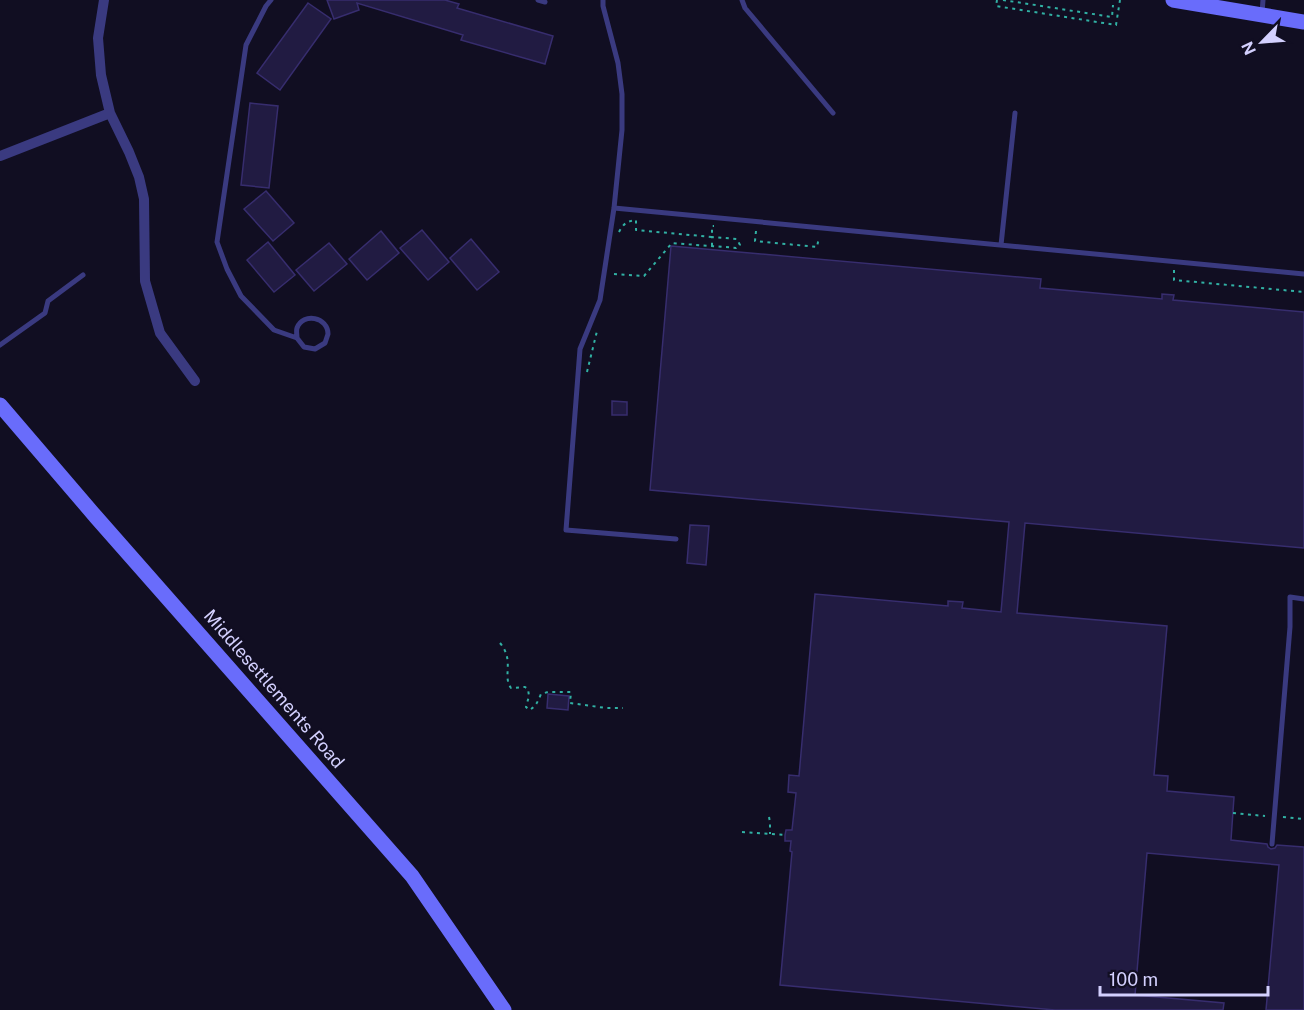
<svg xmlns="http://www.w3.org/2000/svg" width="1304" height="1010" font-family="'Public Sans',sans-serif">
<rect width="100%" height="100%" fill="#110e22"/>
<path fill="#211b42" stroke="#372d6e" stroke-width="1.5" d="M327,0H445L459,4L457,8L553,36L545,64L461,40L463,35L357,3L359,10L334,19Z
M308,3L331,19L280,90L257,73Z
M250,103L278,106L269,188L241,185Z
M266,191L294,223L273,241L244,209Z
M422,230L449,262L428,280L400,248Z
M381,231L399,253L367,280L349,259Z
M471,239L499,272L477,290L450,258Z
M268,242L295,275L274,292L247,260Z
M329,243L347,264L314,291L296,270Z
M671,246L1041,279L1040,288L1162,299V294L1174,295L1173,300L1304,312V548L1025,523L1017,613L1167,626L1154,775L1168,776L1167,791L1234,797L1231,840L1267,844L1268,847L1271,849L1275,848L1277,845L1304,847V1010H1266L1279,865L1147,853L1135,995L1224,1003L1223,1010H1055L780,985L792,852L790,851L791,841H785V835L786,830H792L796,793L788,792L789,775L799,776L815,594L948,606V601L963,602L962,608L1001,612L1009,522L650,490Z
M612,401L627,402V415H612Z
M690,525L709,526L706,565L687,563Z
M548,694L569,696L568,710L547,708Z"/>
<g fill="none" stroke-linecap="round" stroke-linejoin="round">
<path stroke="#31b1a4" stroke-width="2" stroke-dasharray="3 4.5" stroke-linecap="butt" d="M997,0L996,6L1116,25L1120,0
M1003,0L1112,17L1113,5
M756,231L755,241L817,247L819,237
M619,232C623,224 627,221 636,220V230L712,237V226H714
M1174,270V280L1304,292
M614,274L644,276L672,243C694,245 715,246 736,248L740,245L737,239L712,237V246
M587,372L597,331
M500,643C515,661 502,676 511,688L525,687L528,689L529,696L526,707L529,710C536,707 538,701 541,694L548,692H571L570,703L606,708H623
M1233,813L1265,816
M769,817L770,822V834
M1283,817L1304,819
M742,832L785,835"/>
<path stroke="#3a3a80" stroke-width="5" d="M271,0L266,6L246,45L217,242L227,269L241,296L274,330L297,338L304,347L315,349L325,343C326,340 327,337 328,334C328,317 303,312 297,328C296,331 297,335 297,338
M538,0L545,2
M603,0V6L618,63L622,94V130L614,208L600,300L580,349L566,530L676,539
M742,0L745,8L833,113
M1262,13L1263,0
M614,208L1304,274
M1001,245L1015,113
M0,345L45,313L48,301L83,275
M1272,844L1290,627V597L1304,599"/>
<path stroke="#3a3a80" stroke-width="10" d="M104,0L98,38L101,75L110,113L129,152L139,177L144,199L145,281L160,333L195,381
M0,156L110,113"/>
<path stroke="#696cfb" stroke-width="15" d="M1173,0L1304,22
M0,405L96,517L412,876L504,1010"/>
</g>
<g text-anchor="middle" stroke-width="4.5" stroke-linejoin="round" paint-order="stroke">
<g font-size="18" fill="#d3d0fe" stroke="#110e22">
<text transform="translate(274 689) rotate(49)" y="6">Middlesettlements Road</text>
</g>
</g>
<g transform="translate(1262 42) rotate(245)" stroke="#110e22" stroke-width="4.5" paint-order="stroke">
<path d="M0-4.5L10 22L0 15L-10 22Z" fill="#d3d0fe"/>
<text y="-9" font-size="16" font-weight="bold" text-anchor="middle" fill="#d3d0fe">N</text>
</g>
<path d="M1100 986v9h168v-9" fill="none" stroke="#d3d0fe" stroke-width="3"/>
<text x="1109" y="986" font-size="18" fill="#d3d0fe" stroke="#110e22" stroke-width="4.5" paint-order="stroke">100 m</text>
</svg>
